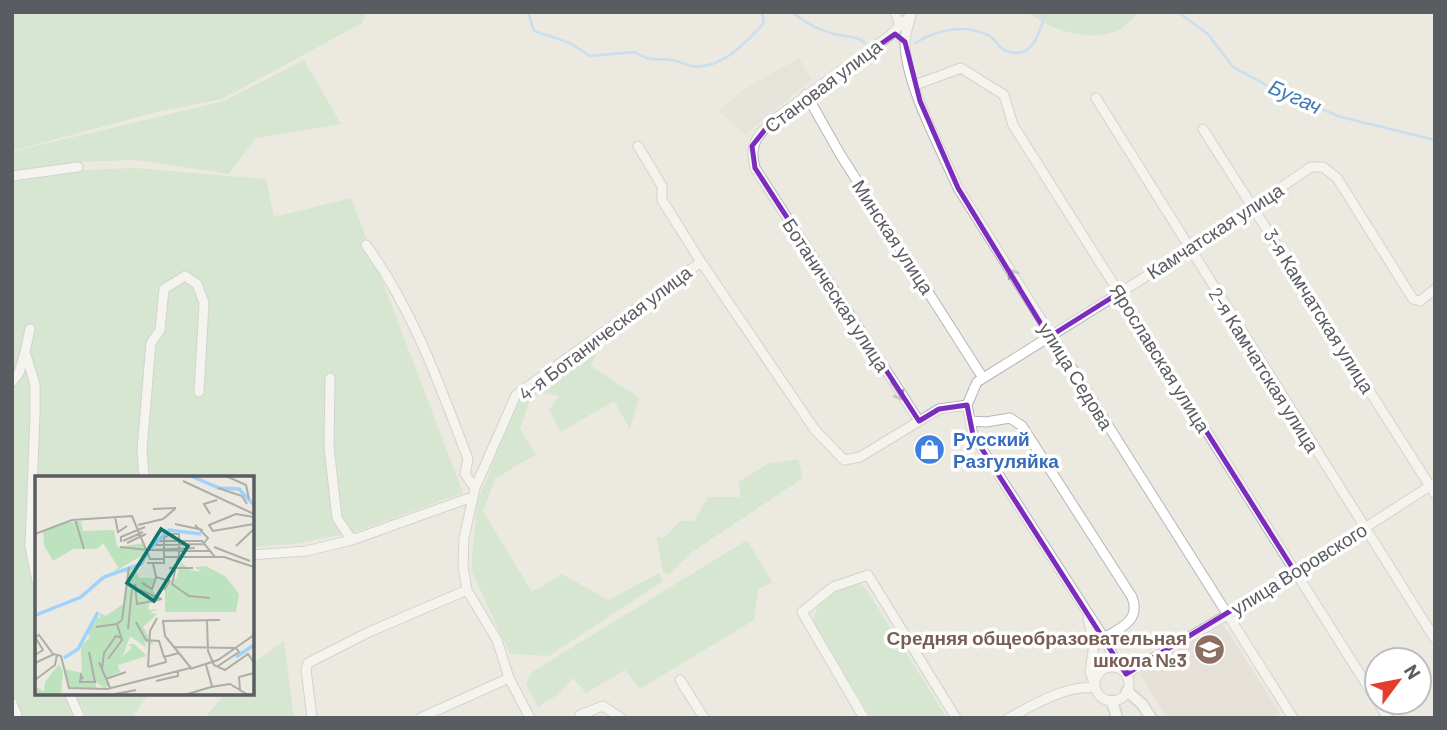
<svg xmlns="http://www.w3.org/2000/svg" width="1447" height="730" font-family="Barlow,sans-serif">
<rect width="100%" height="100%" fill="#ece9e0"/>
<path fill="#dddbd5" d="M799,58L812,79L745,135L719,111L743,90Z"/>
<path fill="#dcd8ce" d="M1223,624L1280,713L1272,718H1167L1140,674Z"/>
<path fill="#bce3bd" d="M21,12H367L362,23L222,99L157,112L12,151V14Z
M1028,12H1137C1117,50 1054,35 1028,12Z
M304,60L341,124L256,138L229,174L135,160L77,162L12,173V153L19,150L224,101Z
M135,168L266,179L274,217L351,198L463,493L352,533L294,544L252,547V478H37V693H149L132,718H12V181L84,170Z
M602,341L591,366L639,398L630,429L614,401L561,432L549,410L559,396L541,393L529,402L520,429L536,454L495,479L483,511L532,592L562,574L608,600L659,573L663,581L549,656L510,654L471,570L477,503L519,397Z
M798,459L803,478L692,552L668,575L663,572L656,536L664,538L680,521H694L708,497H740L739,482L767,464Z
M747,540L772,582L758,590L754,620L640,689L625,670L586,693L573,678L557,695L538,707L526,684L532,672Z
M854,583L862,585L868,592L947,718H871L814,622C814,600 835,588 854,583Z
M284,641L294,718H205L225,693H252V664Z"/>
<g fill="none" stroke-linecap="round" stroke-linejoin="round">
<path stroke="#9fd3fd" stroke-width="2.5" d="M528,12L534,31L570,43L590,56L635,52C648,62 656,58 671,60C678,60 685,65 692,66C722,70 746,42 764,23L762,12
M793,12C804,23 823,32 839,35C849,37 857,36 865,43
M1138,12H1144
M1178,12L1208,34L1233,67L1279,92L1341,117L1435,140
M915,43C937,30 963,24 988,35C995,38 998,47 1004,50C1032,63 1041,31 1045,12"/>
<defs>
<path id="minor" d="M895,12L900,26
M911,15C909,24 905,34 905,42C905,84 941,149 958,188L1293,718
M910,16L888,37L772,121C756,137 749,145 755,168L919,421
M915,85L961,68L1004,95L1013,125L1377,701
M806,94L840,154L983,378
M1096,98L1435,639
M1203,129L1435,494
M638,146L662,186V200L701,262L815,430L844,460L860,457L939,409L967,405
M12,176L78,167
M366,245C413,309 440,386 468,459L465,474L475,488
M30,329L25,352L35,384V413L30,546L37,582
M330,378L329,447L337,518L352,540
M12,382L19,373L25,352
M970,421L986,422L1010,418L1022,426L1132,597C1141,620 1121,628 1104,638
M144,478L142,449L151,343L160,330L164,289L185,276L197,284L204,303L199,392
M252,555L306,551L352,540L472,497
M1088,619L1094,644L1090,672L1095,685
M1095 684a17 17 0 1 1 34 0a17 17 0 1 1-34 0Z
M1120,669L1104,638L973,435L967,405L977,382L1190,249L1311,167H1323L1337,178L1413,299L1420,301L1435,289
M1126,674L1256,598L1433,484
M680,680L704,718
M69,693L80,718
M1378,702L1388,718
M12,703L18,718
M580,715L603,706L621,718
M312,718L306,669L308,663L369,632L467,590
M420,718L509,678
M530,718L509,678L497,640L467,590L463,566L464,538L475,488L516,395L701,262
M864,718L802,612L833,587L868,575L956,718
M1009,718C1033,705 1068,684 1095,688"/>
<path id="tertiary" d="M1127,691L1142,704L1151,718
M1112,701L1117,718"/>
</defs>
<use href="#minor" stroke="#b3b6bb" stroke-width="11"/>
<use href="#tertiary" stroke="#b3b6bb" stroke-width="13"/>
<use href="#minor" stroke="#fff" stroke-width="9"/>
<use href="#tertiary" stroke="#fff" stroke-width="10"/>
</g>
<defs><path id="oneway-shaft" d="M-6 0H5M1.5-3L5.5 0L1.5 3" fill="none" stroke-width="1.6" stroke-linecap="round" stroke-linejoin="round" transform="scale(1.75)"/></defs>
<g stroke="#9b9da0">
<use href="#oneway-shaft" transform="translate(1015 278) rotate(-122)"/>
<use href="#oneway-shaft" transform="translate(897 391) rotate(57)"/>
</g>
<path d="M0 0H1447V730H0ZM895,34L905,42L920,101L958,188L1049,337L1119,293L1295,572L1126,674L973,435L967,405L939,409L919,421L755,168L752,146L772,121Z" fill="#ece9e0" fill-opacity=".55" fill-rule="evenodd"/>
<path fill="none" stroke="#7b2cbf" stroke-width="5" stroke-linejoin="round" d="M895,34L905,42L920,101L958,188L1049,337L1119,293L1295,572L1126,674L973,435L967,405L939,409L919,421L755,168L752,146L772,121Z"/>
<defs>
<symbol id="shop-disc" viewBox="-11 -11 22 22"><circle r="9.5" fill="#3f7fe0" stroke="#fff"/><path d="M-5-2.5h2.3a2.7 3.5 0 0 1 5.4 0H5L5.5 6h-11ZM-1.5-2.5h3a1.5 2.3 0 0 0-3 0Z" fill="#fff"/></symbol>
<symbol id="school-disc" viewBox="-11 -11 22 22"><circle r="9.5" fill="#8d6e63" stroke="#fff"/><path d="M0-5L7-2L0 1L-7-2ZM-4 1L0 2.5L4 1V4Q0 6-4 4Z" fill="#fff"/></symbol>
</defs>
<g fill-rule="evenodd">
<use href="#shop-disc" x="912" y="432" width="35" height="35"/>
<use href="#school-disc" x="1192" y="632" width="35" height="35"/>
</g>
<g text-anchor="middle" stroke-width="7" stroke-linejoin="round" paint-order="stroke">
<g font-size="19" fill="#595c61" stroke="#fff">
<text transform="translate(823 86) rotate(-37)" y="7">Становая улица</text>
<text transform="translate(1215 231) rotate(-33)" y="7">Камчатская улица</text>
<text transform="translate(893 237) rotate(57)" y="7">Минская улица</text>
<text transform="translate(836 295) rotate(57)" y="7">Ботаническая улица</text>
<text transform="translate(1319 311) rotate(58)" y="7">3-я Камчатская улица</text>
<text transform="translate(605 333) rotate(-37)" y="7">4-я Ботаническая улица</text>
<text transform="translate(1160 358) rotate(58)" y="7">Ярославская улица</text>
<text transform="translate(1264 370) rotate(58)" y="7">2-я Камчатская улица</text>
<text transform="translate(1076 376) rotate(58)" y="7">улица Седова</text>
<text transform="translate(1299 569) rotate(-32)" y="7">улица Воровского</text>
</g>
<g font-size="19" font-weight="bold" fill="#366cbe" stroke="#fff" text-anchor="start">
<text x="953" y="446">Русский<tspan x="953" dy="22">Разгуляйка</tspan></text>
</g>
<g font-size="19" font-weight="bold" fill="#785e54" stroke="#fff" text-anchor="end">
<text x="1187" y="645">Средняя общеобразовательная<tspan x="1187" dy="22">школа №3</tspan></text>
</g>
<g font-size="21" font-style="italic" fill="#4079b6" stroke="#fff">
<text transform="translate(1295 97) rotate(24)" y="7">Бугач</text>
</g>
</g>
<g transform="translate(35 476)">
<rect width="219" height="219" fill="#ece9e0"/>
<path d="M46,45L48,55L79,54L82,71L110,67L111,77L79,96L83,91L68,67L62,73H38L18,85L9,69L8,55L23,48ZM146,86L155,94L167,96L159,91L171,90L191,101L204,118L201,136H130V113L142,101ZM99,90L104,102H121L117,113L124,125L114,128L113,134L126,133L114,136L122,138L108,151L119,169L109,166L112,172L95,160L88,180L97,172L93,168H99L112,180L83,189L85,196L72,202L75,207L70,213L61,206V212H33L30,193L47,197L46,170L55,161L51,155L60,139L65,143V137L71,140L88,128L94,101L90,95ZM24,188L28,196L26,219H0L2,211L9,216L10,206Z" fill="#bce3bd"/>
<path fill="none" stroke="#9fd3fd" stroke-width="3.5" d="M156,0L184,12L204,13L219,29M115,73L134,54L166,58M1,139L46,121L69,101L106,88L112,77M49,162L63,136M201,181L219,169M29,182L43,173L49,162"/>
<path fill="none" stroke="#adada9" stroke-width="2" d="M191,0L211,9L214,23M148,5L219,38M183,12L207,20L212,28M118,33L141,32M175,38L169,28L182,24M80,41L83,56L92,50M219,41L201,38L174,49L178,55L219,48M40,43L49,73M140,48L168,54M103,49L128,43L141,32M160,49L173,62L169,67M0,58L37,44L97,40L115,83H129M88,65L108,56M125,65H167L180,81M86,66V61L110,51M92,67L111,58M121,69L169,68M201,70L219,53M85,71L113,74M179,71L215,85M114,74L175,75M117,74L160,72M130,81H189L219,91M143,82L137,108L154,120L175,122M112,87H129V62L136,58H144V81M118,87L121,101L135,105L129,114M134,92H158M100,108L102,128L127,123M111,109L107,107L117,113L121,102M105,114L126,123M172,144L173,175L179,189L190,194L213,178L219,187M101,146L111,164L124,165L129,181L144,177M82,148L87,144L94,91M61,151L82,148M93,153L97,113M139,171L201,172L204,176L183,190M54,176L60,206M0,179L8,174L0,161L4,159L18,178M73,183L87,164L82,148M64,186L75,212M0,187L19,178L26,180L34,212L72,213L155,192M171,189L177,210M113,191L115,155L122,142M113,191L131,186L130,181M156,192L130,160L128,145L185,144M67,193L69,177L81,160L87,162M155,193L183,184L219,159M48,203L46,199L45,206H61M71,203L91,196M0,204L20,189L22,179M121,205L143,200V195M176,211L195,208L213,219M205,214L204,201L219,197M80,218L101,214M149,219L176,211"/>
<path fill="#0f766e" fill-opacity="0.15" stroke="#0f766e" stroke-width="3.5" d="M126,53L153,70L119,125L92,107Z"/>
<rect width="219" height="219" fill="none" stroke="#595c61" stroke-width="3.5"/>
</g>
<rect width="1447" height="730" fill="none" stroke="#595c61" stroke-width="28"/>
<g transform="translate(1398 681) rotate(58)"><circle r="33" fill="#ffffff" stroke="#bdbec0" stroke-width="2"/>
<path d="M0-5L12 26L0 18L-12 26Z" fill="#e53d2d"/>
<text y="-10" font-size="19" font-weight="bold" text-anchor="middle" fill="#595c61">N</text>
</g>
</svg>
